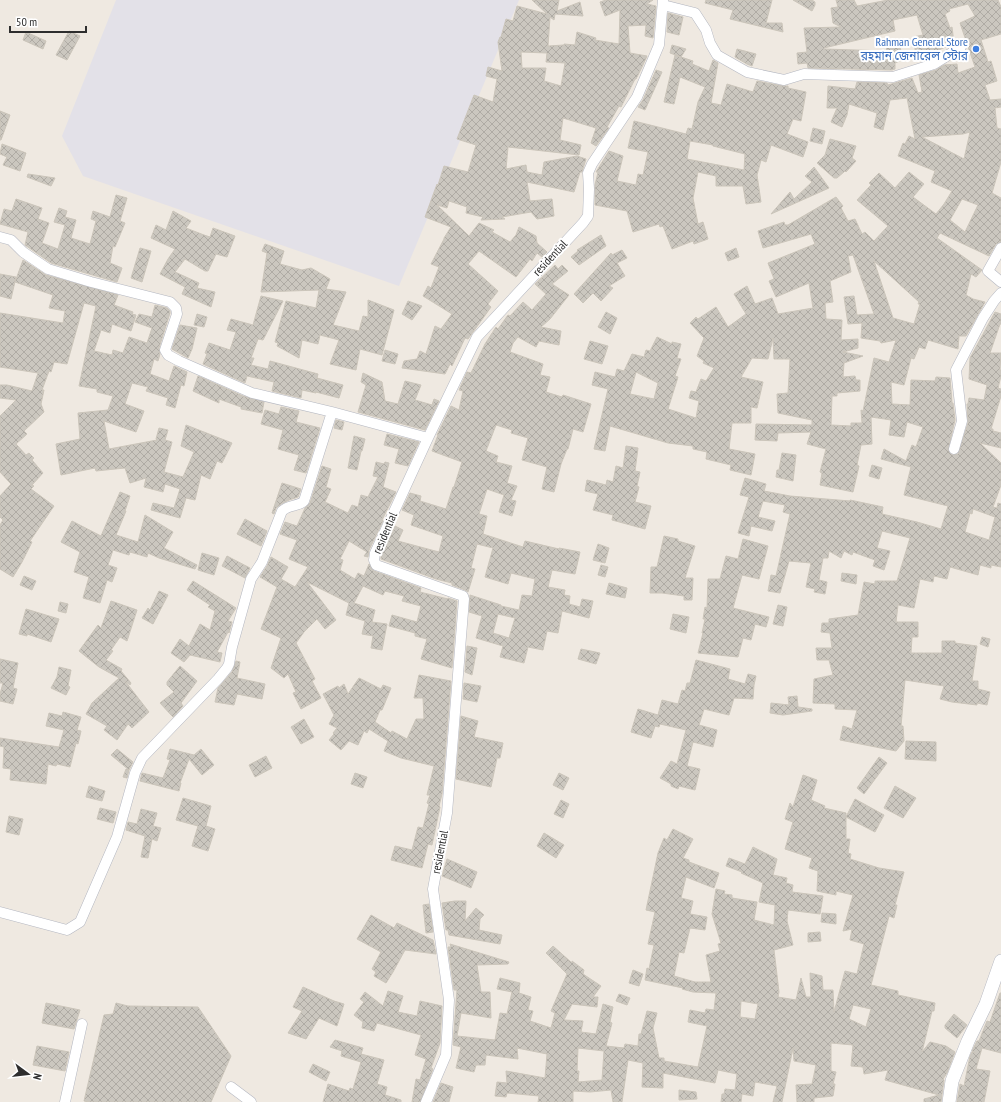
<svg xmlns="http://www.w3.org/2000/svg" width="1001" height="1102" font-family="'PT Sans Narrow','Noto Sans Bengali',sans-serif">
<defs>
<pattern id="building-cross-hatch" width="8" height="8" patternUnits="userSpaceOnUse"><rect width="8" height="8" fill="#cbc7bf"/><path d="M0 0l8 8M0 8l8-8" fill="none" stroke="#afaba4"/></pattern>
</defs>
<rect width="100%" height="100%" fill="#efe9e1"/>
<path fill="#e3e1e8" d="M116,0H519L399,286L83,176L62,136Z"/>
<path fill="url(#building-cross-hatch)" stroke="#cbc5ba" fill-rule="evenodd" d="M532,0H559L557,11L580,2L583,16L555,14L554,20L550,17L548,46L564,45V44L575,45L577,32L596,38L595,40L619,44L620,10L605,16L600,2L606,0H653L647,4L656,6L653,38L645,36L646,25L628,26L630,53L647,56L642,67L636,79H635L621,107L619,106L607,127L609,128L596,146L591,143L596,128L563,118L560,140L581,145L579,155L508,147L506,169L526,165L527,172L542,175L544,162L577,156L586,159L582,172H580L574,192L527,182L530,201L552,199L554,216L537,219L531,212L502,217L505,219L481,220L483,217L466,213L467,207L449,201L447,208L437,205L469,236L479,223L494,230L492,232L510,242L516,235L519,227L536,236L537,243L547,252L542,257L537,253L532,261L530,259L516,277L479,251L468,264L498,291L488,304L491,307L468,339L465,338L452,366L450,364L445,374L402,368L404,361L417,359L420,351L426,354L435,326L441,329L452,314L423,296L428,286L431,288L439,267L431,264L444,239V238L451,227L425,217L437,184L438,185L444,166L468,172L476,145L457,139L474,95L493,102L497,79L486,76L488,67L502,71L498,42L500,37H501L506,19L513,21L517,6L547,14ZM521,52L547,53L546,62L565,63L561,86L544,81L546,68H522Z
M706,0H772L766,23H782L783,32L730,19L733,10L705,3Z
M793,0H812L815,2V5L812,11Z
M836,0H854L857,6L888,0H998L1001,7V34L981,40L988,62L991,61L997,81L985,85L990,100L1001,99V107L995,108L997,128L1001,129V162L992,193L1001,198V242L996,244L989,256L940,233L937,238L982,270L976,277L971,274L966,295L973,299L985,302L966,336H959L958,349L928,340L925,349L919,347L914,359L911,358L904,385L891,382L892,404L910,405L911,380L935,381L936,377L950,378L952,403H953L955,420L948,450L952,455L958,454L968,423L967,404H968L969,398L984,400L987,385L969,379L970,358L995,312L1001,314V324H1000L990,353H1001L1000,370H1001V376L998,388L1001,389V396L991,429H993V431L1001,433V448L980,443L1001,463V485L993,507L997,508L998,503L1001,504V567L991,565V568L980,565L978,575L950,567L947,579L934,576L933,582L920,579L914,608L898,605L896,622H918V637H912L911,653H942V641H955V643L977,646L972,681H978V689L990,692L987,705L977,703V705L952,702L940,699L944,686L905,680L901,726H903L904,741L896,751L840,740L843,726L852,729L857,710L835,709V704L813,703L814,679L833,675L829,660H817L816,648H832L830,633L821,632L822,623H829V619L858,615L864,582L875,584V581H897L910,538L882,531L877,548L890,551L884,570L873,566L875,560L853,552L852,555L844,551L841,558L829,551L828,558H823L819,580L827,582L825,594L814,592L815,589L806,587L811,563L789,561L780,593L768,591L771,575L776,576L790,514L783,512L785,505L763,501L758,517L775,521L772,531L751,526L749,536L738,533L749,497L740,495L745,478L766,484L764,491L790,496L850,501V500L883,507L882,514L917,522L941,529L948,506L904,495L911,467L881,459L884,449L906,461L912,445L916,447L923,427L907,422L904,437L889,435L891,420L871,417L872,444L861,445L857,465L859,466L853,492L820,485L822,473L820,472L826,449L807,444L811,432L778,433L777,441L755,440L756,424L812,425V420L778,413L777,394L788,393L790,359H774L773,338L768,359L752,358L741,377L763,382L757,408L751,407V423H732L729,449L755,454L751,475L730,470L731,465L706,459L707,452L693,449V446L668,443L610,426L605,451L594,449L608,389L592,385L595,372L615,377L617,369L624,371L632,354L644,357L646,350L650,351L657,337L672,344V342L681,344L677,358L681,359L675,376L678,377L668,409L696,418L699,401L689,398L691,391L696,392L701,379L706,381L714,368L703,363L704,361L697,356L704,338L690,323L696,317L698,319L716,307L728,327L746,314L734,294L747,286L755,304L772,298L778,314L813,308L809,283L776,297L769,281L774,279L768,263L815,244L811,234L763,248L758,231L784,222L785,225H788L836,197L843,206L841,208L848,221L855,219L862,234L865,232L874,241L888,226L857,200L871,185L869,183L879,173L895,188L909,172L924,184L913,197L936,214L944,204L952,191L931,182L935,171L898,156L903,143L905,144L909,136L915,139L907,98L890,100L883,130L874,127L877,113L849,104L847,115L842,127L831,122L837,108H827L828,86L855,89L857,82L887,83L888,85L912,78L918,93L922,92L919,75L936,70L944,65L957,64L958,73L975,67L960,23L975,16L968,4L949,9L950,11L945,14L950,28L952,27L954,43L917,60L913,37L923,35L917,15L893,20L895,31L824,48V49L887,51L886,46L899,45L904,59L895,63V69L892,70L808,68L807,63L798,64L797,53L807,52L804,28L841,27L833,23L831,8L838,7ZM970,132L964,159L922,137L963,134ZM962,199L978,205L965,232L950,220ZM853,255L874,314L857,315L854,296L844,297L848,324L862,323L861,338L880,341L881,343L896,340L889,362L874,358L863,411L861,410L862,423H851V426L831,425L832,396H837V393L860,391V380H856L855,376L843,377L844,363L863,356L843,352L858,348V339L841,340L842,320L826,319L825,303L833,302L830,281L851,272L848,256ZM874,261L919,302L918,304H920L914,324L893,318ZM636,372L658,383L654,399L630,394ZM973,509L995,517L989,540L965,532L970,513L972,514Z
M668,13L683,17L679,35L667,32Z
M69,31L80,36L67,60L56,55Z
M26,32L46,41L43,49L23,40Z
M672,45L686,49L681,57L670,53Z
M737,49L756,54L752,66L747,64L735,57Z
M675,55L693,61L692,64L709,71L713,60L718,63L711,103L721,105L727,84L753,92L757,81L783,86H788V88L806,92L801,121L793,119L787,134L808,142L803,157L771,145L766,162L761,160L757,175L761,202L746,204L743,186H716V176L698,172L693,198L698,224L703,222L708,239L694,244L693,241L672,249L663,226L660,227L659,224L633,232L627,211L595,205V185L598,172H596L609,151L623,156L617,181L636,185L638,174L643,175L648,152L628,148L634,121L686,134L688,128L692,129L698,102L705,87L680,77L674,104L664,102ZM690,141L713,145V146L745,154L744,170L687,159Z
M656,70L662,72L645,110L638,107L643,100Z
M0,111L10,115L1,140H0Z
M813,128L825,131L822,144L810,141Z
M830,139L856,146L852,158L856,161L846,172L845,171L837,178H834L817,163L825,155Z
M2,144L26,153L20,171L3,165L7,157L0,154Z
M814,167L829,188L771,214L790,192L794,199L812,182L805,176Z
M28,174L55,178L51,186L27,177Z
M116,195L127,198L120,221L125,223L115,247L113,246L110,263L122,268L117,282L51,263L25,245L28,232L0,224L4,209L12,211L16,199L42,208L38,219L49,223L42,243L58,249L65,225L54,222L59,208L67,211L65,217L76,220L71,238L90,244L96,221L91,219L93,211L110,217Z
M173,211L191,221L186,228L204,235L210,237L213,228L235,236L227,257L216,254L208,271H205L185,259L175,272L199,283L197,288L215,292L211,307L182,294L185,287L160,274L168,259L175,249L151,238L156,225L166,230Z
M601,235L606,246L579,265L571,257L578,251L577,250Z
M265,244L284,251L280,264L302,270L311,268L330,279L326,289L346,292L333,325L359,331L363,316L368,317V300L394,310L382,355L360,349L356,370L330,364L339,340L320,335L318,344L302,340L299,358L277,346L278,343L275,342L286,301L316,308L319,290L261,292L267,253L262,251Z
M140,248L151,251L142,282L131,278Z
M736,248L739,257L728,261L725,253Z
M622,250L627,258L617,263L625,276L609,286L613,288L601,301L593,293L583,303L574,294L611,253L612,255Z
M23,260L46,275L118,295L114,305L133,312L132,314L136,315L131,331L112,324L110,333L101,330L94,351L112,355L113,350L123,353L129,337L147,343L152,328L135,322L139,314L152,317L155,305L167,308L170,311V313L159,348L160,354L158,361L154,359L150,374L169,381L174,366L187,372L184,386L181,385L175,408L166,405L168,398L146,391L148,387L132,383L125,404L144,411L136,432L104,421L109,449L157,440L156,439L159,428L168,430L165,440L172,442L164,472L183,477L194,452L181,446L186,425L232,443L222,463L217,461L210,479L201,475L195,500L186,498L180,518L151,510L153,503L174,508L180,489L165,484L163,492L144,487L146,478L130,483L125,468L96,471L95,468L61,475L56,444L80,439L78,413L108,410L113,396L97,392V389L79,386L96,306L84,303L67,364L54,362L51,372L49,371L42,390H44L41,404L44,412L24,431L27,434L16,444L26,455L29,453L34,458L32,460L43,473L32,485L34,486L31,489L54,506L30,541L32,542L22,562L13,577L0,569V525L3,520L0,517V496L11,484L0,472V416L16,400L0,398V385H7L32,391L38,373L0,367V313L63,323L65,311L49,308L53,295L15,282Z
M555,265L558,269L562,265L568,271L552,284L569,295L550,319L541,327L561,331L559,345L539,341L536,347L518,337L513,343L510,352L543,364L540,375L550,377L546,392L562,397L563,395L591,404L583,432L573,429L568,449H567L561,464L554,492L542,489L547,467L522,460L528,438L511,433L512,430L496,425L486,451L498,456L496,462L512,466L507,483L517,486L511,500L516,501L512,516L499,512L504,495L487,489L479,514L487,516L483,534L523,547L525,541L559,549V548L580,552L575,574L552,570L548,587L565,590L564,595L570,596L569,604L580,607L582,599L593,601L589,618L562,611L558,633L547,631L543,650L528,647L524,663L500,657L503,646L476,638L482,616L469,612L470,595L501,605V606L519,610L522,595L532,596L535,579L511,573L508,584L485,577L493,548L477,544L471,568L475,569L468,592L465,590L452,585V583L436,579L381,559V555L395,526L403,530L398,541L439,552L443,536L411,525L414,515L402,510L410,493L421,496L420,501L446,509L453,487H454L462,462L432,451L438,435H437L451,406L459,410L463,391L459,390L467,372L471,373L485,344L496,327L498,329L508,315L510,316L523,302L532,310L546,294L535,284ZM498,614L515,618L509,638L493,633Z
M0,274L16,277L11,299L0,296Z
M261,296L283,301L263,340L258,339L251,358H254L251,365L268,369L270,361L318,374L317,378L343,385L339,398L316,392V393L302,390L301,398L272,391L274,382L247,376L245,383L203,364L207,354L205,353L209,343L230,350L236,332L227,330L231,319L253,325Z
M408,301L422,306L412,320L402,314Z
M606,312L617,318L610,334L598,327Z
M197,314L207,317L204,327L194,325Z
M180,325L197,328L192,349L188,358L172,349Z
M590,341L608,346L602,364L584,359Z
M385,350L398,354L395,364L382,361Z
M363,373L382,382L385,401L398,404L405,381L421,385L415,400L432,405L434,399L439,401L425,430L358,412L366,385L361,382Z
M198,376L243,396L264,402L262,413L241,409V407L219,399V403L193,391Z
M281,407L299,411L296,422L320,428L306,473L294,470L299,455L278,449L283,430L261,424L265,410L279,414Z
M336,420L344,422L342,430L334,428Z
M387,434L419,442L408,466L395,463L399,449L384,445Z
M354,436L365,439L362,451H361L357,470L348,468Z
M626,446L638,448L635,471L640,472L637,486L639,487L635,502L651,506L645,529L612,520L613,515L593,510L598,494L585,491L587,480L606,485L607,480L613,482L616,466L623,468Z
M782,453L796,455L793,481L776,477L777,470H779Z
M376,462L384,464L385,462L389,463L383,487L396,492L382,520L383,521L369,550L368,557L364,556L367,552L349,541L340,559L343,560L340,570L355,579L358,573L364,576L369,564L374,571L421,588L420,592L448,599V598L457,601L452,668L421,659L427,639L415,636V633L389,626L392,615L417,622L421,606L402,601L404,596L385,591L383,595L363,586L354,603L375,610L372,622L387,624L382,650L371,648L373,636L362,634L365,621L346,615L349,603L307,582L336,620L325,629L317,619L304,632L296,643L315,679L312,681L321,698L301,709L293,693L296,692L288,674L284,678L271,668L281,638L261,629L277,587L260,577L267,566L271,557L288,567L281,579L295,587L308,567L289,559L297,540L280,534L285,522L297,526L305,508L310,503L322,466L331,469L326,487L331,489L325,502L348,513L352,505L358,507L361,495L368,497L378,477L373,476Z
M872,465L882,468L879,479L869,476Z
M282,483L301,489L298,497L289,500L281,504L276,508L274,514L272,513Z
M120,492L130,496L125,511H126L116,535L138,542L145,515L173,532L164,548L197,565L195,569L159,558L148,553L147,557L130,552L129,555L113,550L108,565L117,568L112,582L107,580L100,603L83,598L89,577L74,572L80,552L61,542L72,521L101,536Z
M245,519L267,531L261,546L237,534Z
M664,536L678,539V541L695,546L685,578H693L692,600H684V596L662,593H650L651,567H657Z
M743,539L768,546L759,579L742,575L733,608L769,617L766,627L755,624L751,640L743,638L738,657L698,653L703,633H702L705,619H703L705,607L707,608L708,579H720L726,556L738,559Z
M598,544L609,548L605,563L593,560Z
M202,553L219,558L214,575L198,570Z
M227,556L250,568L245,578L222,566Z
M601,565L608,567L605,577L598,575Z
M842,573L857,575L856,584L841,581Z
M24,576L36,581L32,590L20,585Z
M193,581L236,608L228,621L232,622L229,633L228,632L217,652L222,653L220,662L190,655L184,662L171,653L180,639L189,646L200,624L210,630L215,611L208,607L210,605L187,590Z
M609,583L627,588L625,598L606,594Z
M159,591L168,595L153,624L142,618L148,608L150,610Z
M111,601L137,610L127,641L120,637L111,650L113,651L106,660L122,669L121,671L131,683L130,685L125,681L149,712L132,728L128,724L117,740L104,730L107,726L86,714L92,703L119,678L99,667L79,651L98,625L101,628Z
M60,602L68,604L66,613L58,611Z
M778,605L787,607L783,626L773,624Z
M26,609L59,619L51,642L27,634V636L19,634Z
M673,614L689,617L686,633L670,629Z
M982,637L990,639L988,647L980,644Z
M467,646L477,648L472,675L465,672Z
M581,649L600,653L596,664L578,659Z
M0,659L18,663L13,688L17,689L13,704L0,701V694L3,683H0Z
M696,660L730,669L728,679L745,684L748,674L756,676L754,685L753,699L734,698L729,715L704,709L699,725L717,730L713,747L693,742L687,766L700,769L695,790L679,786L678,789L671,786V784L660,778L671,761L677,764L686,730L660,724L659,727L655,726L651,738L631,732L638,709L658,715L662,700L678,704L682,690L685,691L687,683H690Z
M236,661L240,662L237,678L265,684L262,699L237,694L234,705L215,702L218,688L232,672Z
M180,666L197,681L181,703L183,706L173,717L160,703L174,692L167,685V682Z
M59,667L71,670L68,686L70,687L66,695L51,688L57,677Z
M419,675L451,681L442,794L439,806L440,807L432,845L428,844L422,868L391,860L395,846L412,850L418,827L423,828L429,804L427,803L430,795H427L434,766L401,758L384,751L388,741L369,729L367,733L364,731L358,745L349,741L341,750L329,740L334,734L333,733L337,728L329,724L334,715L323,694L338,686L339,688L344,684L348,694L359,678L381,689L383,685L391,688L382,710H380L375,722L391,733L392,731L407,739L416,719H424L423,698H414Z
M464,683L481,686L477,702L463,699Z
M797,696L798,707L812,709V711L783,715L770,713L771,703L789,705L788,697Z
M63,712L81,717L77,730L81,731L78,744L76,743L70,767L57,764L56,766L48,764L46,784L10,780L11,769L3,768L4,747L0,746V738L59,747L64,730L46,726L49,713L62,716Z
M461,716L478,721L474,737L503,743L500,758H497L491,787L456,779Z
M304,719L314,737L301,744L291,727Z
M906,741L936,742V761L905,759Z
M117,749L133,762L129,770L111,755Z
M170,749L194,755L201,749L214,765L202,775L189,759L180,783H181L179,791L140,781L142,773L163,778L170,760L167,759Z
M266,756L272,768L255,777L249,765Z
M879,757L887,763L864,794L857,788Z
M126,769L129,770L127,778L123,777Z
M355,773L367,777L363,788L351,784Z
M559,773L569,778L563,790L553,785Z
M803,775L817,780L811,800L825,806L824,808L846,813V839H850L848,853L851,854L850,859L879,868L904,872L895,905H897L894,918L889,916L871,985L898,991V995L935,1003L934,1011H932L922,1052L930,1042L946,1046L955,1052L947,1073L943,1079L944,1080L941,1102H924V1099L939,1095L885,1080L888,1070L864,1074L863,1067L851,1066L853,1045L831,1043V1071L836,1072L833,1084H835L833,1096L814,1098V1102H797L796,1085L812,1084L816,1065L794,1061L793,1048L782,1102H773L777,1086L755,1082L753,1096L742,1094L741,1102H721L722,1094H724L725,1089L735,1090L737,1074L718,1070L715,1083L663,1073V1088L642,1087L643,1063L628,1060L622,1102H613L611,1090L590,1092L573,1091V1102H538L539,1096L507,1093L506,1097L495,1096L497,1082L507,1083L506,1071L545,1078L547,1054L517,1048L518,1059L486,1055L485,1065H476L474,1072L456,1068L461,1047L453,1045L457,990H454L448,947H451L450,944L509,962L508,964L477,965L481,992H490L491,1018L461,1013L457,1036L495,1040L500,1013L507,1014L512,992L497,989L500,978L520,983L519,993L531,997L528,1010L533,1011L530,1021L551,1028L555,1013L551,1011L567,974L546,953L553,946L572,963V961L584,970L583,974L601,986L593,997H598L597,1007L572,1004L564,1020L583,1021L581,1032L596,1034L603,1004L613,1007L610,1022L612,1023L606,1046L624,1048L625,1044L638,1046L639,1034H641L647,1011L657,1013L653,1028L659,1058H664V1061L698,1067L707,1026L688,1022L690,1010L705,1013L706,1009L714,1010L716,993L693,992L682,989L683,988L645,980L647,968L649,969L654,945L648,944L655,912L646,910L658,853L664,838L667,840L673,829L693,839L683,858L689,860V862L719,873L714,888L686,877L681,898L693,901L690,914L707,917L705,930L690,928L684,953L679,952L674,976L695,982H711L706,955L720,951L718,944L721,943L712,914L716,889L725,891L724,894L732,895V898L757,902L754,920L774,925L775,905L759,902L763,883L741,873L742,872L726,866L729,858L745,864L753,847L777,859L773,875L787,878L786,883L793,885L792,892L823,896L820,914L788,910L787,921L793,945L774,950L779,992L778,997L796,1000L801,978L806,997H811L810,973L822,976L823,990H833L834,1012L845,971L857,974L864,944L850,940L852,929L843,931L853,895L836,891V895L817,891L818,871L809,868L812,858L785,849L793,822L785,819L790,803L793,807ZM741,1001L758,1004L755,1019L740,1017ZM853,1005L871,1009L866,1027L849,1019ZM578,1048L604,1051L602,1080L578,1082L579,1071H577Z
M89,786L105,791L102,801L86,797Z
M895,786L916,798L903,818L884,808Z
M183,798L211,806L206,826L215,829L208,851L192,846L198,826L176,820Z
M855,799L884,815L875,832L846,817Z
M561,800L569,804L563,818L554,814Z
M100,808L116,812L113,823L97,819Z
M141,809L157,813L153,826L161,828L157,841L152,839L148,858L141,857L145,836L126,830L128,822L137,824Z
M9,816L23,819L19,835L6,832Z
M544,833L564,845L556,858L537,846Z
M447,859L477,872L471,888L442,876Z
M455,901H466L465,921L476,908L484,915L480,919L479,930L502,935L500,944L449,935L448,930H446L442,903Z
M429,904L433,932L426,933L423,905Z
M822,913L836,914V924L821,922Z
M371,915L394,928L397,923L433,940L436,954L405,950L393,972L386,983L374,976L376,972L372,969L381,952L357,939Z
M820,932L821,941L808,942V933Z
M633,970L643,974L639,986L629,983Z
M303,987L334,1001L344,1004L337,1026L319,1018L306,1039L288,1033L302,1011L293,1007Z
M388,991L403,996L398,1012L417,1016L420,1001L442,1006L440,1043L431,1068L433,1069L420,1102H412L416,1079L420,1080L426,1059L415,1055L421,1035L377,1023L374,1031L362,1028L363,1022L354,1015L364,1002L360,999L365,992L383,1006Z
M1000,993H1001V1053L982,1048L976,1069L990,1071L984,1102H957L960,1084L964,1086L970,1056L972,1052L975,1053L972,1051L977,1041H979L987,1021L990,1022Z
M619,994L630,998L627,1005L616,1001Z
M46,1003L80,1010L74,1029L42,1023Z
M116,1003L128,1006L198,1007L231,1056L211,1102H89L84,1101L104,1015L113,1014Z
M954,1014L967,1025L957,1038L945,1028V1025Z
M335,1040L363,1048L361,1054L384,1060L377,1084L387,1087L385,1095L401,1100V1102H323L328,1084L349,1091L350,1088L353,1089L361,1062L341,1056L342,1051L330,1047Z
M37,1046L69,1052L65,1071L33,1065Z
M313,1064L330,1072L326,1081L309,1072Z
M441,1083L453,1087L449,1102H433Z
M679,1090L696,1092L697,1099L679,1100Z"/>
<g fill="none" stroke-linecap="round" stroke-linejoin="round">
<defs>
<path id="minor" d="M663,5L695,13L706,30L710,43L717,55L747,72L784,80L804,74L893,77L934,64L961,47
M0,237L11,240L23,252L48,269L91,282L170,302L176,308L177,314L165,350L168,355L179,361L252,393L332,412L428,438
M1001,248L988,271L1001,282
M954,449L962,421L956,370L983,318L994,301L1001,293
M0,912L67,930L80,922L117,837L135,773L142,758L218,679L227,668L229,664L232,647L251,579L262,562L282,511C289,504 298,507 304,501L332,412
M231,1087L251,1102
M65,1102L82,1024
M426,1102L446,1055L449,1000L433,889L447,813L464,599L463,596L376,565L374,560L375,553L428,438L477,337L583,223L588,216L589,189L588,173L592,164L637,97L659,45L663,0"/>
<path id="tertiary" d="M949,1102L952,1081L968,1041L986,1004L1001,961"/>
</defs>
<use href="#minor" stroke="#b4b7c1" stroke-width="11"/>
<use href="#tertiary" stroke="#b4b7c1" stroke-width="14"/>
<use href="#minor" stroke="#fff" stroke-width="10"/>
<use href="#tertiary" stroke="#fff" stroke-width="13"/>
</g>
<circle fill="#3f7fe0" stroke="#fff" stroke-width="1.5" cx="976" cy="49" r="4"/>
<g text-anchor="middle" stroke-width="4" stroke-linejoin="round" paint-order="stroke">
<g font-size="12" fill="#366cbe" stroke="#fff" text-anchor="end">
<text x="968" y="46">Rahman General Store<tspan x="968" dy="14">রহমান জেনারেল স্টোর</tspan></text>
</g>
<g font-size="12" fill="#2e2e2e" stroke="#fff">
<text transform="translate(550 258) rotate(-47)" y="4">residential</text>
<text transform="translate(385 533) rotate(-67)" y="4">residential</text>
<text transform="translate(440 852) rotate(-79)" y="4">residential</text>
</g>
</g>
<g transform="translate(28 1074) rotate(105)" stroke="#ffffff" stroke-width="3" paint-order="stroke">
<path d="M0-3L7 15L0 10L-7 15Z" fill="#2e2e2e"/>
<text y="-6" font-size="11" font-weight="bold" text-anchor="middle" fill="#2e2e2e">N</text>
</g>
<path d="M10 26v6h76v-6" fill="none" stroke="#2e2e2e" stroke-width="2"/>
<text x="16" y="26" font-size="12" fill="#2e2e2e" stroke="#ffffff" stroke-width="3" paint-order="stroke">50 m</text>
</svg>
